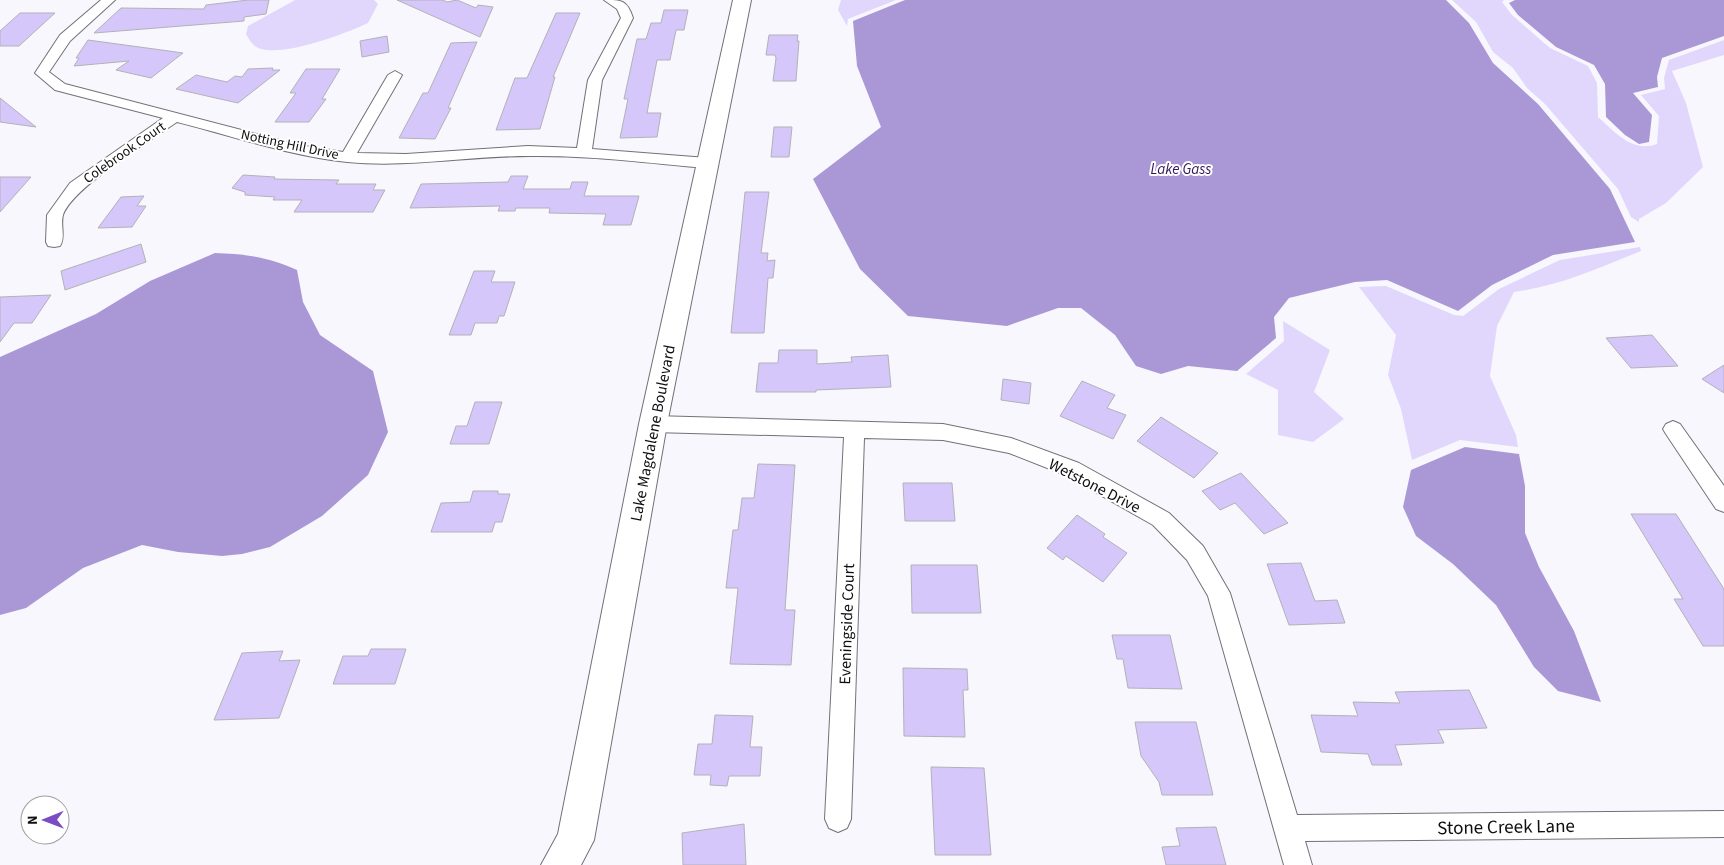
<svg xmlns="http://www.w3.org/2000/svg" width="1724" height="865" font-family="'Source Sans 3',sans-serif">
<rect width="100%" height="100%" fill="#f8f7fd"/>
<path fill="#e1d7fc" d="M295,0H374L378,4L368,23C347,33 275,61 255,46C252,44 248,38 246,34L248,26Z
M841,0H896L848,19L847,26L838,10Z
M1452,0H1504L1502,2L1512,15L1550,48L1588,66L1597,83L1598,117C1615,132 1632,153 1657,144L1659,116L1641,95L1665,89L1664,78L1669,60L1724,40V55L1672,71L1686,103L1703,167L1666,203L1639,219V222L1631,217L1618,189L1545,104L1527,88L1513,68L1493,52L1476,22Z
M1640,247L1641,251C1599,268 1559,286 1514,292L1497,326L1490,376L1516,435L1518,447L1460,440L1412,460L1401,409L1388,375L1396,335L1359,287L1386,286L1454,315L1463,316L1499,289L1560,260Z
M1283,321L1330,350L1314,392L1344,419L1313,442L1278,435V390L1246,374L1284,341Z"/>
<path fill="#aa98d6" d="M905,0H1446L1469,23L1493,63L1538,104L1610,189L1635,242L1553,255L1492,285L1458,311L1387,280L1355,282L1289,298L1274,317L1276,338L1237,371L1188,366L1161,374L1136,366L1115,335L1081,308H1058L1007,326L908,316L860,269L813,179L881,127L857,66L853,21Z
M1515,0H1724V36L1662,58L1657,77L1658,87L1633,93L1652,115L1649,142L1639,144L1625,135L1606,117L1605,84L1594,65L1556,47L1518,15L1509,3Z
M215,253C247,254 268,257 297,270L303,302L320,335L373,371L388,432L368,475L322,516L270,547L242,554L222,556L178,552L142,545L83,568L26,608L0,615V357L96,314L150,281Z
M1465,447L1519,454L1525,486V533L1539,567L1574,631L1601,702L1558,691L1534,667L1496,605L1453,564L1416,536L1403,507L1411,470Z"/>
<path fill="#d5c7fa" stroke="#b3b1b7" d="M248,0H269L266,14L244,17V21L94,33L121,8L204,9L206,5Z
M397,0H443L447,2L457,0L476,8L478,5L493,7L480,37Z
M664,10H688L684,30H676L670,60H657L647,113H661L657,137L620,138L628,99H624L637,39H646L651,23H661Z
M20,13H55L19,46H0V31Z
M556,13H580L553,77H555L540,129L496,130L515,78H527Z
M769,35H798L797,41H799L796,81H773L776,58L775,55H766Z
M387,36L389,52L362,57L360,41Z
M88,40L169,51L183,53L151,78L116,70L129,61L74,66L79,58H76Z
M477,42L448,108H451L435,139L399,138L423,93H428L451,43Z
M273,68L272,70H280L238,103L176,89L196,75L227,82L235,76L242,77L248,69Z
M306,69H340L322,99H326L309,122H275L296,93H290Z
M0,98L36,127L0,122Z
M774,127H792L789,157H771Z
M243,175L275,177L274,179L339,180L336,184H376L373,190H385L373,212H294L302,200H273L275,197L245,195V192L232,188Z
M511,176H528L523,189H570L572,182H588L584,196H639L631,225H603L606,214L549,213L550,208H516L515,211H498L500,206L410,208L421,184L508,182Z
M0,177H31L0,212Z
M745,192H769L761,253H768L767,261L775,260L773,278H768L764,333H731Z
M144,196L137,206H146L132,227L98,228L121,197Z
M141,244L146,262L65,290L61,271Z
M474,271H495L491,282H515L504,316H499L497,323H475L471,335H449Z
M51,295L32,323H14L0,342V297Z
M1652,335L1678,366L1631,368L1606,338Z
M779,350H817V364L852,362L851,357L888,355L891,387L816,390V392H756L759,363H778Z
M1724,365V393L1702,379Z
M1003,379L1031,383L1029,404L1001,400Z
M1082,381L1115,395L1107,408L1126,415L1113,439L1060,416Z
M475,402H502L489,444H450L456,426H467Z
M1161,417L1218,453L1194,478L1137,441Z
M758,464L795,465L785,610H795L791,665L730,664L738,588H726L733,530H738L742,498H754Z
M1241,473L1288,523L1264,534L1235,503L1220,510L1202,491Z
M903,483H952L955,521H905Z
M473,491H498V494H510L502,522H495L492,532H431L441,503L470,502Z
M1631,514H1676L1724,589V646H1703L1674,599H1683Z
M1077,515L1105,534L1103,537L1127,553L1103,582L1066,556L1063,560L1047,548Z
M1301,563L1315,601L1337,600L1345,623L1289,625L1267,564Z
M911,565H977L981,613H912Z
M1112,635H1170L1182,689L1128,688L1123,659H1117Z
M371,649H406L395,684H333L343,656H368Z
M283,651L279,661L300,660L279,718L214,720L242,653Z
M903,668L967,669L968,690H963L965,737L904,736Z
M1469,690L1487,728L1438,730L1444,743L1395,745L1402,765H1372L1368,754L1321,752L1311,715L1358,716L1353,702L1400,703L1395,692Z
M715,715L753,716L750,747H762L760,776H729L727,786L710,785L711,775H694L698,744H712Z
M1135,722H1196L1213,795H1162L1159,782L1141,756Z
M931,767L984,768L991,855H935Z
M744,824L746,865H683L682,833Z
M1216,827L1226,865H1166L1162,847L1180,846L1176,828Z"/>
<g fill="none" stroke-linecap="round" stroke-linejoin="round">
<defs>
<path id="street" d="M101,0H115L70,41L49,72L65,84L299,145L343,152L388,75L395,71L402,75L357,153L406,154L528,146L577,148L588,80L621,18L617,9L604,0C622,0 627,0 633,18L602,80L592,149L707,158L712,160L715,163L712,166L707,168C648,163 588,155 529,156C468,156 408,168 347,162C289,156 233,136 177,122C151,140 72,188 63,215C60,225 66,237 60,246L54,247L48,246L46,242L47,215L70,183L163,118L55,90L35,73L60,35Z
M653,416L943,424L1011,438L1079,463L1169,513L1203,546L1230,593L1297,815L1724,811V837L1305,841L1312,865H1284L1208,596L1187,560L1153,525L1065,475L1009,453L943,440L864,438L851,819L847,828L838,832L829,828L825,819L844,437L653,432L646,429L643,424L646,419Z
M1673,421L1680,424L1724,486V512L1716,509L1666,434L1663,429L1666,424Z"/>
<path id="secondary" d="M733,0H751L667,424L594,840L581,865H541L558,834L639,424Z"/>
</defs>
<use href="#street" stroke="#727176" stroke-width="2"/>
<use href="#secondary" stroke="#727176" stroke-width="2"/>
<use href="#street" fill="#fff" fill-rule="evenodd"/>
<use href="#secondary" fill="#fff" fill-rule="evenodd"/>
</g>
<g text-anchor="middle" stroke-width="4" stroke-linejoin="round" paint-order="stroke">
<g font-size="14" fill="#0f0e10" stroke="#fff">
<text transform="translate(290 144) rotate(12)" y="5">Notting Hill Drive</text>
<text transform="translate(124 152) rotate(-35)" y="5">Colebrook Court</text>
</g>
<g font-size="15" font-style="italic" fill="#34155d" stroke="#fff">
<text x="1181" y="174">Lake Gass</text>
</g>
<g font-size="16" fill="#0f0e10" stroke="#fff">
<text transform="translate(652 433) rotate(-79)" y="6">Lake Magdalene Boulevard</text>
<text transform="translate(1095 485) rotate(27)" y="6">Wetstone Drive</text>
<text transform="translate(846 624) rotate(-88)" y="6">Eveningside Court</text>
</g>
<g font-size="19" fill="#0f0e10" stroke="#fff">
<text transform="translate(1506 826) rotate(-1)" y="7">Stone Creek Lane</text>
</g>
</g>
<g transform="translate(45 820) rotate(269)"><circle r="24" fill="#ffffff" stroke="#9f9f9f"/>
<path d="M0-4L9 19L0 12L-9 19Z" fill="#7a4bc4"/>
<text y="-8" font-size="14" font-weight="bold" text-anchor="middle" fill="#0f0e10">N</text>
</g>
</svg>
